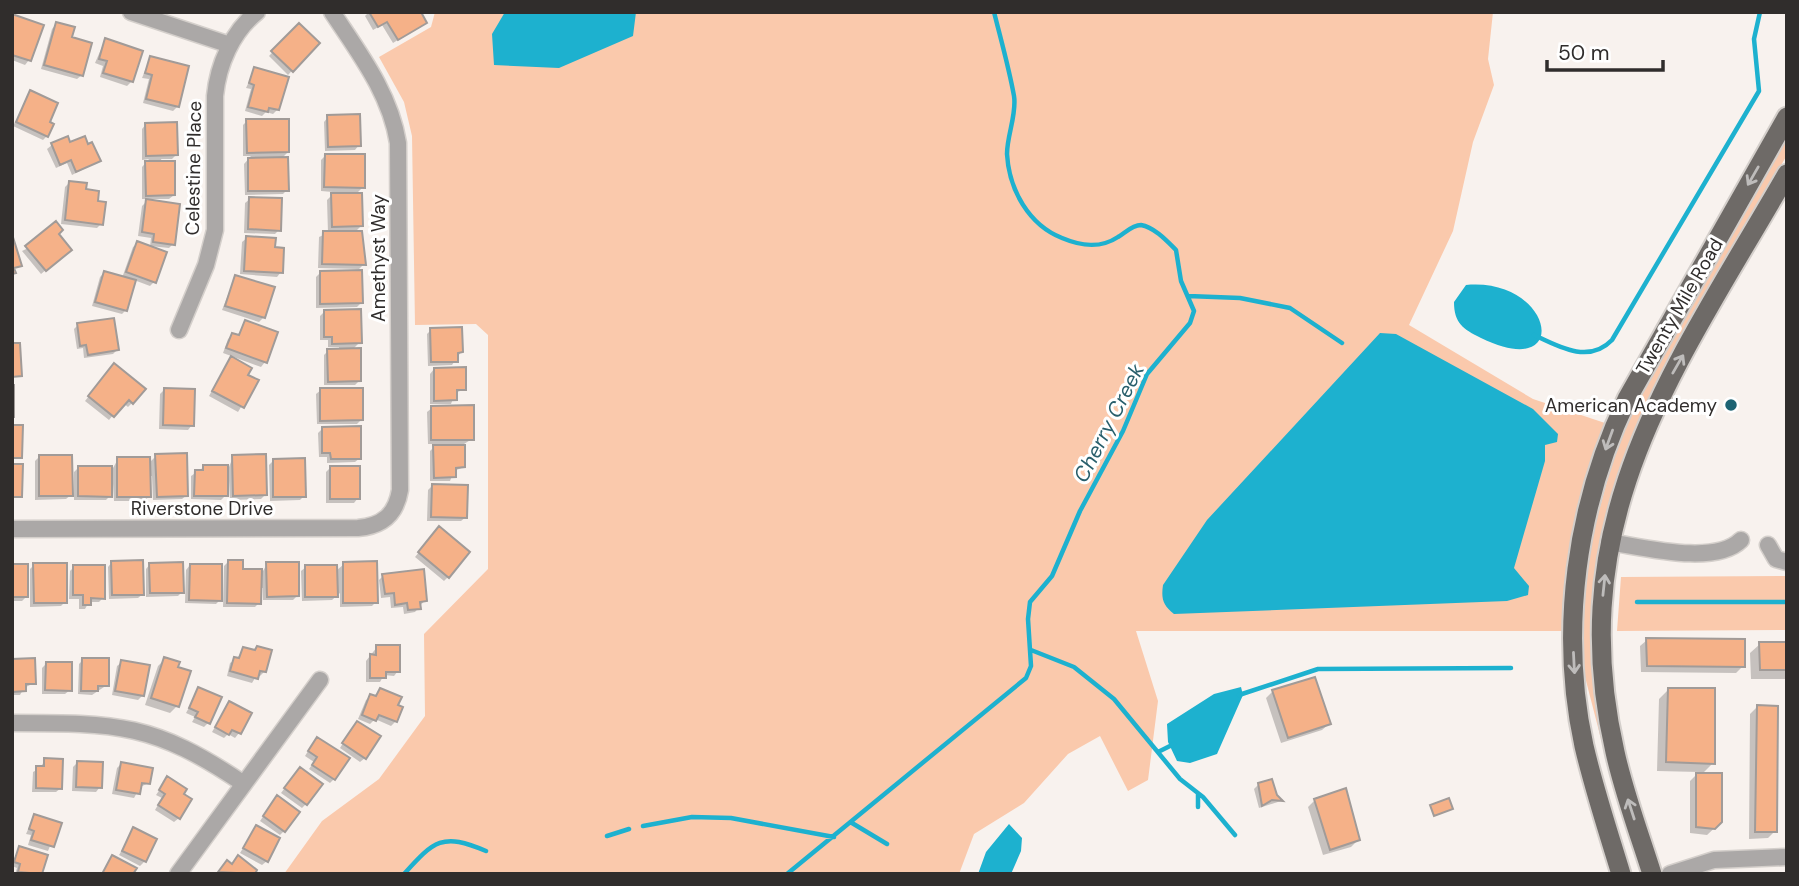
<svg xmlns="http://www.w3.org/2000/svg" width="1799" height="886" font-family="'DM Sans',sans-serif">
<rect width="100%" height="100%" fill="#f8f2ee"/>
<path fill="#fac9ac" d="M435,12H1493L1488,59L1494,85L1473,142L1453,231L1409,325L1533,399L1605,423C1580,493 1566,558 1563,631H1136L1158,701L1148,780L1128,791L1100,736L1068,754L1024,803L974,834L959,874H284L322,821L379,779L425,716L424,634L488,569V335L476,324L415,325L412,136L404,102L379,57L431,27Z
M1787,136V155C1695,317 1581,465 1593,661C1596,702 1603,741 1614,781C1621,804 1634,834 1635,856L1616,797L1584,673L1583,610L1592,536L1616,449L1639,396Z
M1787,576V630L1617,631L1621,577Z"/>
<path fill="#1db1cf" d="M505,12H636L633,36L559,68L494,65L492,34Z
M1466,285C1554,277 1573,383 1481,338C1463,329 1454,323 1454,302Z
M1380,333L1396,334L1533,409L1558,434L1557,442L1545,445V461L1514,568L1529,586L1528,595L1507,601L1174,614C1163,605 1161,599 1163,585L1207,520Z
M1241,687L1243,695L1217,754L1190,763L1177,761L1168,742L1167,724L1214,694Z
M1009,824L1022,838L1021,851L1011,874H978L986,852Z"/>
<path fill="#0003" d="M369,12H419L425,23L393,43L382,25L373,30L365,16Z
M12,16L29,60L25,65L12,60Z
M56,24L70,39L82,75L77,79L41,69L52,29Z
M299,25L318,43L288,75L269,56Z
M105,40L132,81L127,86L100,77L103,66L95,63Z
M150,58L178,106L173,111L143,103L149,79L142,78Z
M255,69L278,109L273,114L266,112L262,116L245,111L251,89L246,88Z
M31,92L47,122V136L43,140L13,126Z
M328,117L359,145L355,150L325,151L324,122Z
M247,121L288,152L281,159L287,190L283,194L245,195L244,164L251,156H243V125Z
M146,124L176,155L172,159H161L174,195L169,199H142V167L149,159L142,160V129Z
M69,144L99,161L72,175L67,163L56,168L47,149L52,145Z
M325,156L363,187L356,194L321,191V160Z
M70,182L84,191L101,224L97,228L61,224L65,187Z
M332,195L361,226L354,233L364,264L359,269L318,268L319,237L328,233L327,200Z
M250,199L279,230L275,234L244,233L245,203Z
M147,201L173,244L169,248L150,246L154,282L150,286L134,280L126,310L122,314L92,306L100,277L104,273L122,278L133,247L138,243L150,247L151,238L138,236L142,206Z
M57,234L65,254L41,274L22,251Z
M247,238L273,249L281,272L277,277L240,274L242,242Z
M320,273L361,303L357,307L316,308V277Z
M235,277L264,317L259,322L222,310Z
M325,311L360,342L352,350L360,380L355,385H324V355L328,351L339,350V347H328V340H320V316Z
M245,322L265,362L261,367L223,353L228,339L233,335L237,337Z
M78,325L117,350L113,354L84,358L83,348L77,349L74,329Z
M431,330L461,352L452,365L428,366L427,334Z
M227,363L257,381L238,412L209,396Z
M434,369L465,389L455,393L451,404H430V374Z
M110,370L132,403L128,407L123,403L109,420L85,401Z
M164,390L192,425L188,430L159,429L160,394Z
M321,390L361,420L357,424H317L316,394Z
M432,408L472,439L464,444V467L454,471L450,481H430V451L437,444H428L427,412Z
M323,428L360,458L355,462L327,463V457H319L318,433Z
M156,456L187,495L182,499L153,500L152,476H149V496L145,501H114L113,484H110V496L106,500H74V472L79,467L113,468L118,459L149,463Z
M39,457L71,495L66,499L35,500V461Z
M233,457L265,495L261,499L230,500L229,481H226V495L221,500L191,499V476L204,467H229Z
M273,461L304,496L300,500L270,501L269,465Z
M330,468L358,498L354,503H326V472Z
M432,486L466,517L461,521H427L428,490Z
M435,533L448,577L444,581L415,557Z
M112,562L143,594L138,598L109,599L108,567Z
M228,562L241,570L263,571L267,564L298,595L293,600H263V588H260L259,603L255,607H223L224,566Z
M150,564L182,592L178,596L146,597V569Z
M344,564L376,602L372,606L340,607V593L332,600L302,601L301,571L306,567L336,571Z
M34,565L65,602L61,606L30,607V569Z
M190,565L220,600L216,604L185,603L186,570Z
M12,566L27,596L22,601H12Z
M74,567L103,598L99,602H89L85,609H79V599H69L70,571Z
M383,576L425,600L415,612L404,614L403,607L391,608L390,597L381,598L379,580Z
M1647,640L1743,666L1736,673L1641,672L1640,646Z
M1760,644H1787V679H1751L1750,653Z
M377,647L398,671L394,676L384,675L380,682H366V661Z
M257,648L264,672L260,676L257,675L252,683L227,676L230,663L237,659L243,649L253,652Z
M165,659L177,706L170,713L145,705L158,666Z
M12,660L34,683L24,688L20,695H12Z
M83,660L107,685L92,695L78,694L79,664Z
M122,662L143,695L138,700L112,695L117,666Z
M46,664L70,690L65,694H42V668Z
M199,689L208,723L204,727L192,722L195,717L186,713Z
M380,690L396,706V721L391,726L375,719L370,724L358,719L366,700L371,696L374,697Z
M1668,690L1713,763L1701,775L1721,822L1707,835L1690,833V781L1699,772L1657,771L1659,699Z
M1273,691L1329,724L1322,730L1281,743L1266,698Z
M229,703L239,733L235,738L228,734L224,738L212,732Z
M1757,707L1775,831L1768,838L1749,839L1750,714Z
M353,727L365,758L360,762L340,748Z
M313,743L334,779L330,783L309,769L314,762L305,756Z
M45,760L61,788L56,792H32L33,772L40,768Z
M77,763L100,787L96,792L72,791L73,767Z
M121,764L149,783L140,787L134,798L112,794L117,768Z
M296,773L306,804L302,808L281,793Z
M167,779L179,818L174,822L155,810L162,798L156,795Z
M1258,785L1275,796L1281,801L1259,808L1254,789Z
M1315,800L1358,840L1351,847L1323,855L1308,807Z
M273,802L284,831L280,835L260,821Z
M34,816L59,824L48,851L28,845L31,835L26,834Z
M256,827L267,861L262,865L240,853Z
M134,830L145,861L140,866L119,855Z
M20,848L40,874H15L17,868L12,866V862Z
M223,867L252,874H218Z"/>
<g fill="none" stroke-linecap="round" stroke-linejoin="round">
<path stroke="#1db1cf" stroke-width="4.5" d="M1188,296L1240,298L1290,308L1342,343
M1534,335C1559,347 1589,364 1612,340L1759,91L1754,39L1760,12
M1637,602H1787
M1031,650L1074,667L1114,699L1180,779L1203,797L1235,835
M1239,695L1318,669L1511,668
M1158,752L1174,744
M1198,807V794
M852,823L887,844
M643,826L692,817L731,818L834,837
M607,836L629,829
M404,874C434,841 442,832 486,851
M787,874L1026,678L1031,666L1028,619L1030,602L1052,576L1080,511L1123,431L1147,374L1190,323L1194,311L1181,281L1176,250C1167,241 1154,227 1141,225C1132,225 1125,233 1118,237C1100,249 1081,246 1062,238C1029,225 1009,190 1007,154C1007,135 1017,114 1014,96C1009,68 1001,40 994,12"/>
</g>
<path fill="#f5b188" stroke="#a19b98" stroke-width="2" d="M369,12H421L427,23L398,40L387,22L378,27Z
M12,14L44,25L31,61L12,55Z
M56,22L75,27L72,37L92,43L83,76L44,65Z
M299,23L320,43L293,72L271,51Z
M105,38L143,51L133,82L103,73L107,61L99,59Z
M150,56L189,66L179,107L146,99L152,75L145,73Z
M254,67L289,77L279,110L269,108L268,112L248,107L254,85L249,83Z
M30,90L58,103L50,122L54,124L48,137L16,122Z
M360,114L361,146L328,147L327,115Z
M246,119H289V152L247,153Z
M177,122L178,155L146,156L145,123Z
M68,136L70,142L85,136L88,144L92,142L101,161L76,172L71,160L60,165L51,143Z
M325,154H365V188L324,187Z
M288,157L289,191H248V158Z
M145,161H175V195L146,196Z
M69,181L87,183L86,189L99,191L98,201L106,202L103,225L65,220Z
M331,193H362L363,226L332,227Z
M249,197L282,198L281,231L248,229Z
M146,199L180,204L175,245L153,242L154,234L142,232Z
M56,221L63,230L59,234L72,250L46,271L25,246Z
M323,231H362L366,265L322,264Z
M12,234L22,266L14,268L16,273L12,274Z
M246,236L276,238L275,247L284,248L283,273L244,271Z
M137,241L167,252L156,283L126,272Z
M362,270L363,303L320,304V271Z
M104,271L136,280L127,311L95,302Z
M235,275L275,287L265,318L225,306Z
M361,309L362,343L332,344V337H324V310Z
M114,318L119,350L88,355L86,345L80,346L77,323Z
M245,320L278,332L267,363L226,348L232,333L239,335Z
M462,327L463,352L458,353V362H431L430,328Z
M12,343H20L22,376L12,377Z
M361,348V381L328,382L327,349Z
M231,356L252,368L248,375L259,380L244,408L212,391Z
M114,363L146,389L133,404L129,400L114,417L88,396Z
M466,367V390H457V400L434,401V368Z
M12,385H14V417H12Z
M164,388L195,389L194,426L163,425Z
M320,388H363V420L320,421Z
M474,405V440H431V406Z
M12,425H23L22,458H12Z
M361,426V459H331L330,453H322V427Z
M433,445H465V467L456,468V477L434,478Z
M187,453L188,496L157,497L155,454Z
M266,454L267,495L233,496L232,455Z
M39,455H72L73,496H39Z
M117,457H150L151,497H117Z
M305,458L306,497H273V459Z
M12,464H23L22,497H12Z
M203,465H228V496H194L195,470H203Z
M78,466H112V497L78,496Z
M330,466H360V499H330Z
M432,484L468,485L467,518L431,517Z
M439,526L470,552L449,578L418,552Z
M143,560L144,595H112L111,561Z
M228,560H243V569H262L261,604L227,603Z
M377,561L378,603H343V562Z
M183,562L184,593H150L149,563Z
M266,562H299V596L267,597Z
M33,563H67V603H34Z
M12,564H28V597H12Z
M190,564H222V601L189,600Z
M73,565H105V599L91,598V605H83V595H73Z
M305,565H337L338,597H305Z
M424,569L427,601L420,602L421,609L408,610L407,603L395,605L394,593L385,594L382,574Z
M1646,638L1745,639V667L1647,666Z
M1759,642H1787V670H1760Z
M376,645H400V672H386V678H370V654L376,655Z
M257,646L272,650L266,672L260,671L258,679L230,671L234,657L239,658L243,647L255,650Z
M164,657L180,662L178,667L191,671L179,707L151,698Z
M35,658L36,684H26V691L12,692V659Z
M82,658H109V686H98V691H81Z
M121,660L150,665L144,696L115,691Z
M46,662H72V691L45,690Z
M1315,677L1331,724L1288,738L1272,690Z
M198,687L222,697L210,724L195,717L198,712L189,708Z
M380,688L402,697L398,705L403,707L397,722L379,715L376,721L362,715L370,694L376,696Z
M1668,688H1715V764L1666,762Z
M229,701L252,713L241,734L232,730L229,735L215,727Z
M1757,705L1778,706L1777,832H1755Z
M357,721L381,736L366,759L342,743Z
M317,737L350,758L335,780L312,765L317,757L308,751Z
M44,758L63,759L62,789L36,788V766H44Z
M77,761L103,762L102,788L76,787Z
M121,762L153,768L150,784L142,783L140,794L116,790Z
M300,767L323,784L307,805L284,788Z
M1696,773H1722V822L1715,829L1696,827Z
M167,776L187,789L184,794L192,799L180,819L158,805L165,794L159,790Z
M1272,779L1277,795L1283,801L1272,800L1262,806L1258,783Z
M1346,788L1360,840L1330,850L1314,799Z
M277,795L300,812L285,832L263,816Z
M1449,798L1453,809L1434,816L1430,805Z
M34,814L62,823L54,847L31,840L34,831L29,829Z
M256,825L280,838L268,862L243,848Z
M133,827L157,839L146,862L122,851Z
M19,846L48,855L42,874L18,872L20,864L14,862Z
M112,855L137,868L133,874H102Z
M238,855L257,870L255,874L218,872L227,860L232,864Z"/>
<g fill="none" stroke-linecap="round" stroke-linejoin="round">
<defs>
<path id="minor" d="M131,12L230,45
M179,330L206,265L215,230V96C218,65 232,32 257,12
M12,529L358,528C382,526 396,515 400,490L398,143C390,93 359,53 332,12
M1609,542C1643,547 1715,566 1741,540
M1768,545L1776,559L1787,562
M12,723C118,723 154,723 244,784
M178,874L320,680
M1670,874L1714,860L1787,857"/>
<path id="major" d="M1621,874C1608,831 1594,789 1584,746C1559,631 1576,505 1627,399L1787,117
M1652,874C1639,833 1624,793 1615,752C1561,516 1676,367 1787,174"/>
</defs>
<use href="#minor" stroke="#d4cfcb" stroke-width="19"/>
<use href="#major" stroke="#d4cfcb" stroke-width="23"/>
<use href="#minor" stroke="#aba8a7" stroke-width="16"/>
<use href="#major" stroke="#6e6a67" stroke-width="19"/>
</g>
<defs><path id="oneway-shaft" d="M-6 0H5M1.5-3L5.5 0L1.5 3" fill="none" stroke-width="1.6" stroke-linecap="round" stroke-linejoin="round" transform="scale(1.75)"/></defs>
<g stroke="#bebcbb">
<use href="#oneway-shaft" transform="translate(1753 176) rotate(120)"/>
<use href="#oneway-shaft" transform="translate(1678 364) rotate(-60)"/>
<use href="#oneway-shaft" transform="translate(1609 440) rotate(110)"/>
<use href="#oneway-shaft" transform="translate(1604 585) rotate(-84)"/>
<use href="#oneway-shaft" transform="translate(1574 663) rotate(87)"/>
<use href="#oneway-shaft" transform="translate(1631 809) rotate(-108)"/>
</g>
<circle fill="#1d6373" stroke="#fff" stroke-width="2.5" cx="1731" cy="405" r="7"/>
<g text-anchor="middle" stroke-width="6" stroke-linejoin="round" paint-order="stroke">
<g font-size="19" fill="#302d2c" stroke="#fff">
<text transform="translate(193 168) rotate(-89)" y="7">Celestine Place</text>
<text transform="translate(378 258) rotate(-90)" y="7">Amethyst Way</text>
<text transform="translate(1679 306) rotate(-60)" y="7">Twenty Mile Road</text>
<text x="202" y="515">Riverstone Drive</text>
</g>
<g font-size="19" fill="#302d2c" stroke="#fff" text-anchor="end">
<text x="1717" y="412">American Academy</text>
</g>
<g font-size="21" font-style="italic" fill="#285e6b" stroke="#fff">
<text transform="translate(1109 423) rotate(-63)" y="7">Cherry Creek</text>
</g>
</g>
<rect width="1799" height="886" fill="none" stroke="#302d2c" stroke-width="28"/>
<path d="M1547 60v10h116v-10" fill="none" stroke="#302d2c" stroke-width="3.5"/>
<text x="1558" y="60" font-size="21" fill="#302d2c" stroke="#ffffff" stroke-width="5" paint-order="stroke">50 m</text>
</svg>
